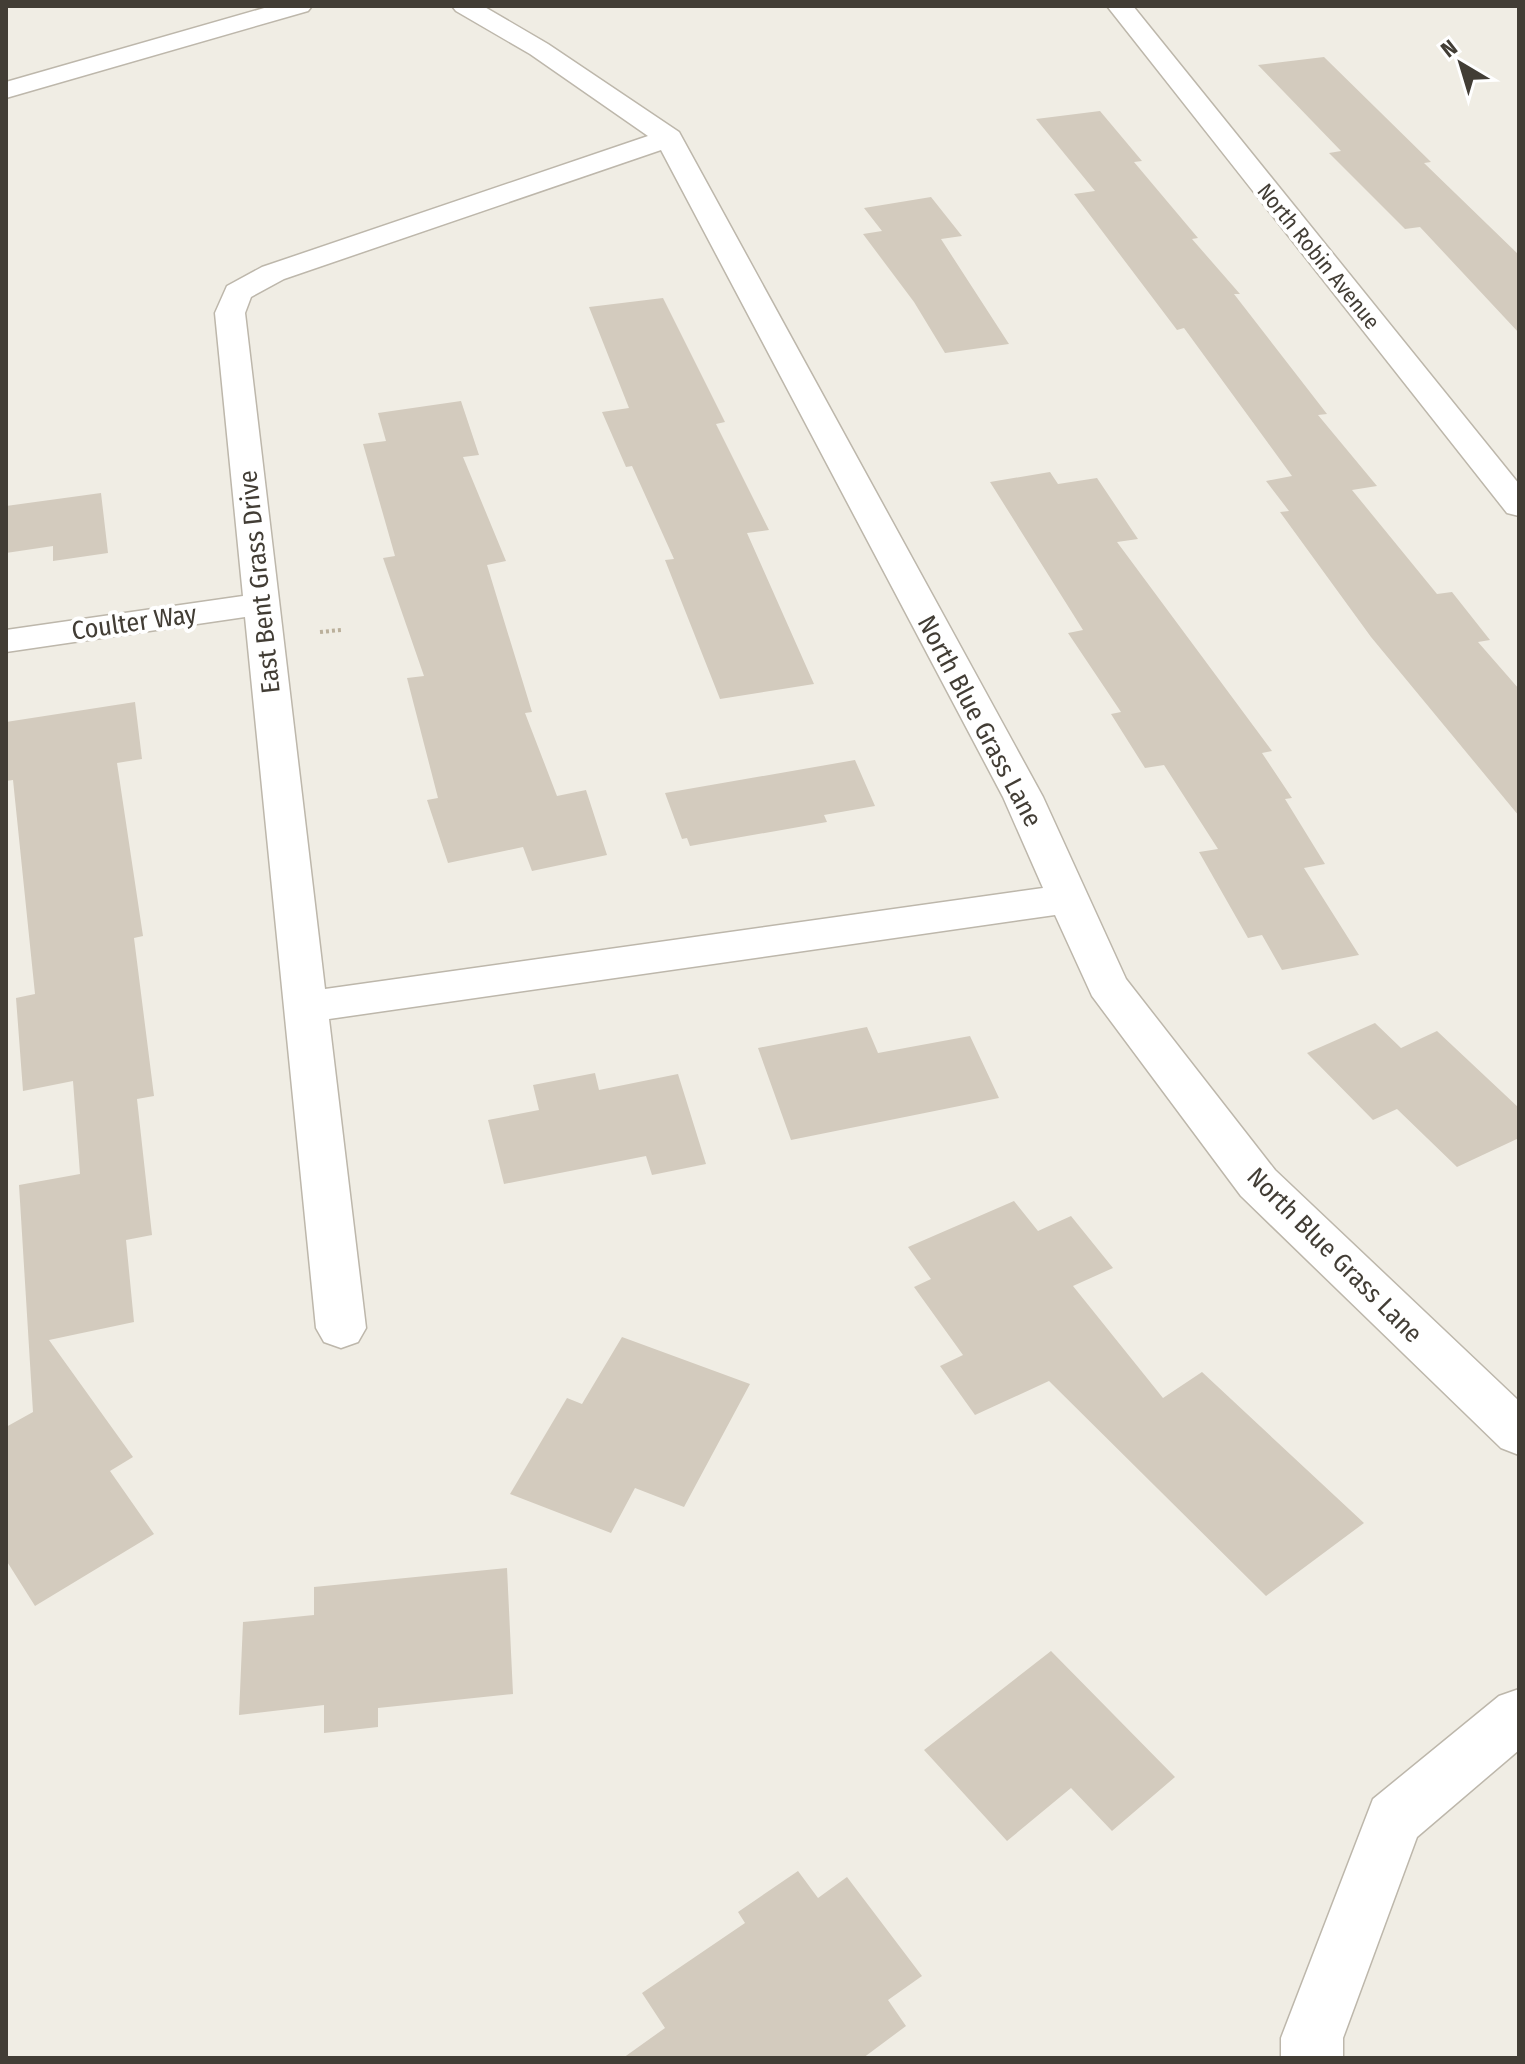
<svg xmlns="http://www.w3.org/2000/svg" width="1525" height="2064" font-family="'Fira Sans Condensed',sans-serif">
<rect width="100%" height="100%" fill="#f0ede4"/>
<path fill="#d3cbbe" d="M1324,57L1431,162L1424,163L1519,255V333L1420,227L1405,229L1329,153L1341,151L1258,65Z
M1100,111L1142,161L1134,162L1198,238L1192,239L1240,294H1234L1327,414L1318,415L1377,486L1352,490L1437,594L1452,592L1490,640L1478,642L1519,689V816L1371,637L1280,512L1289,511L1266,481L1292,476L1184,328L1177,330L1074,194L1095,191L1036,119Z
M931,197L962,236L941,239L1009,344L945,353L914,302L863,234L882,231L864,208Z
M663,298L725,422L716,424L769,530L747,533L814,684L720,699L665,560L674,559L632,466L626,467L602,412L629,408L589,307Z
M461,401L479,455L463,457L506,561L487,565L532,712L525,713L557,796L586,790L607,855L532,871L523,847L448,863L427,800L438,798L407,678L424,676L383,558L395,556L363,444L386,441L378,413Z
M1050,472L1058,484L1097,478L1138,539L1117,542L1272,751L1262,753L1292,798L1285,799L1325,864L1304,868L1359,955L1282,970L1262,935L1248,938L1199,852L1218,849L1164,765L1145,768L1111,714L1121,712L1068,633L1083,630L990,482Z
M101,493L108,553L53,561V546L6,553V506Z
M135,702L142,759L117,763L143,936L134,938L154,1096L137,1099L152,1235L126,1240L134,1322L49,1340L133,1457L110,1471L154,1534L35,1606L6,1560V1427L33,1412L19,1185L80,1174L73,1081L23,1091L16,998L35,994L13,780L6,781V722Z
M855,760L875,806L824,815L827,822L690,846L687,838L682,839L665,793Z
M1375,1023L1401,1048L1437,1031L1519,1108V1138L1457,1167L1397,1109L1373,1120L1307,1053Z
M867,1027L878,1053L970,1036L999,1098L791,1140L758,1048Z
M595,1073L599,1090L678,1074L706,1164L652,1175L646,1156L504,1184L488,1120L539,1110L533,1085Z
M1014,1201L1038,1231L1071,1216L1113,1268L1073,1286L1163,1398L1202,1372L1364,1523L1266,1596L1049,1381L975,1415L940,1366L963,1355L914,1287L931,1279L908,1247Z
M622,1337L750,1384L684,1507L635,1488L611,1533L510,1494L567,1398L582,1404Z
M507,1568L513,1694L378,1708V1727L324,1733V1705L239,1715L243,1622L314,1615V1587Z
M1051,1651L1175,1777L1112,1831L1071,1788L1007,1841L924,1750Z
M798,1871L818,1898L847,1877L922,1976L888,2000L906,2026L863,2058H623L665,2028L642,1993L745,1923L738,1912Z"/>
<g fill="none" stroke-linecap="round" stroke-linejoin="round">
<defs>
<path id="minor" d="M271,6H312L308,11L6,98V82Z
M452,6H483L548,44L679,132L1043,797L1126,979L1275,1170L1519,1401V1455L1501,1448L1241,1196L1092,996L1055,915L329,1019L366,1328L358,1342L341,1348L324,1342L316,1328L245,617L6,652V630L243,596L215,313L227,286L262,267L648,136L530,54L456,11ZM661,150L1003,797L1043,888L325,989L245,313L251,297L284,279Z
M1107,6H1133L1519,484V516L1507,513Z
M1519,1689V1750L1417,1837L1343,2038V2058H1281V2038L1373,1799L1499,1696Z"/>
</defs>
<use href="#minor" stroke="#bdb7ab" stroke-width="3"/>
<path stroke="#bbb09b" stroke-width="4" stroke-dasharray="3 3" stroke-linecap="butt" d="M320,632L341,630"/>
<use href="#minor" fill="#fff" fill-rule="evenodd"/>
</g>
<g text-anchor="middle" stroke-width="8" stroke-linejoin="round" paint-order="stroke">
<g font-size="22" fill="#423d35" stroke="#fff">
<text transform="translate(1319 256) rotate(51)" y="8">North Robin Avenue</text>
</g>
<g font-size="26" fill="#423d35" stroke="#fff">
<text transform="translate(259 582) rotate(-96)" y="9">East Bent Grass Drive</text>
<text transform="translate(134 622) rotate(-8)" y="9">Coulter Way</text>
<text transform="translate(980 721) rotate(62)" y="9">North Blue Grass Lane</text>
<text transform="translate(1335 1255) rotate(45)" y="9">North Blue Grass Lane</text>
</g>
</g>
<rect width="1525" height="2064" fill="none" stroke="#423d35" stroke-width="16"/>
<g transform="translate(1461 64) rotate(322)" stroke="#ffffff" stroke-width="6" paint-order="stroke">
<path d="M0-6L14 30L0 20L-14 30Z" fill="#423d35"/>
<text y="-12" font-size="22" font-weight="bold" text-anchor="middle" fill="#423d35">N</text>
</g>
</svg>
